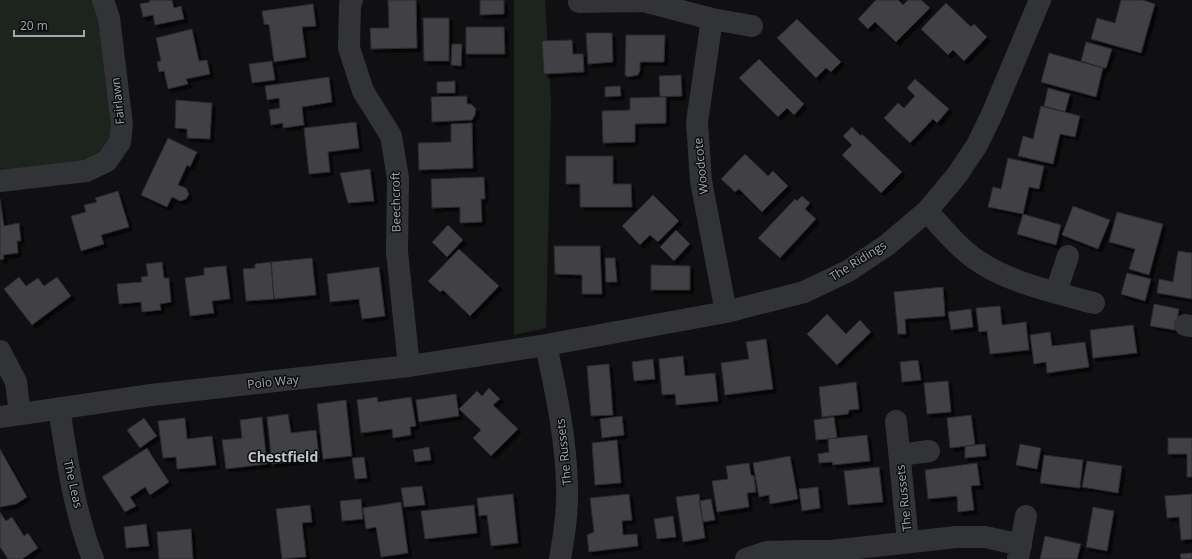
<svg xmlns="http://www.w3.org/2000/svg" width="1192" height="559" font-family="'Open Sans',sans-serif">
<defs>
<filter id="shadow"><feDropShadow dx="3.5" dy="3.5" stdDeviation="0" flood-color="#0009"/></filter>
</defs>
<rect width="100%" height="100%" fill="#101012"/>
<path fill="#1d241e" d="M0,0H97L115,125L107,150L84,164L0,176Z
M514,0H545L551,104L546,328L514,335Z"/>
<path fill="#3f4045" stroke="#2a2b2e" filter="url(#shadow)" d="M149,0H172L174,8L181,6L184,19L155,25L153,15L143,17L140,4L150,2Z
M388,0H416L417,48L371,49L370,28H389Z
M480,0H504V14L480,15Z
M876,0H898L903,5L908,0H921L930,8L896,42L875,22L868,29L858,19Z
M1121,0H1143L1155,4L1141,53L1091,39L1097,18L1115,23Z
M946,3L971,27L974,24L987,37L964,61L953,50L948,55L921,29Z
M313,4L316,26L302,27L306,57L274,62L269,25L264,24L262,11Z
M423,18H449V61H424Z
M797,19L841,62L831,72L826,68L816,78L777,38Z
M466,27H504L505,54H466Z
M192,29L199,61L207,60L210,74L186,79L188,84L168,89L164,71L159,72L157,62L161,61L156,38Z
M586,33H612L613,62L588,64Z
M626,35H665L664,62H640V70L638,75L628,77L625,75Z
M572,40L573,54H583L584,72L544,74L542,41Z
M1086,42L1112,49L1106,68H1103L1081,61Z
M452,44H462L461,66L451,65Z
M1049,53L1103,68L1096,97L1041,82Z
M759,59L804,104L794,115L787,108L778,117L739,78Z
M272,61L275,80L252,83L249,64Z
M681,75L682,96L660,97L659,76Z
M329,77L332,102L302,107L304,125L283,128V123L271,125L269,110L280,108L279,98L267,100L265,86Z
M915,79L949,109L937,123L933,119L910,143L884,118L898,103L904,108L915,96L907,88Z
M455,81V93H437V82Z
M620,86L621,96L605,97V87Z
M1048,88L1070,94L1065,112L1044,106Z
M467,96V104H471L476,109L475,115L472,120L432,122L431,97Z
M660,97H666V123L635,124V142L603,143L602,111L630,110V98Z
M176,100L212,103L210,139L187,138V129L175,128Z
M1041,106L1080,116L1075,137L1060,134L1053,164L1018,156L1023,136L1033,139Z
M356,122L359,148L328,152L330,172L309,174L304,128Z
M472,123L473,168L419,170L418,143L451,142V124Z
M852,127L861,136L862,134L902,172L881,193L842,155L852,145L843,136Z
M168,138L197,152L190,167L187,165L178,185L186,188L189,194L186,199L180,201L172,197L167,207L141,195Z
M745,154L768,176L773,171L788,186L762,212L739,189L735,192L721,179Z
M566,156H613V184H631L632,207H580V184H566Z
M1008,158L1044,166L1039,189L1029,187L1023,214L988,207L993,187L1001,189Z
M370,169L374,201L348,203L340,173Z
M484,177L485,199H481L482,222L460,223V207L432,208L431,179Z
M118,191L129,227L101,235L104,244L81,251L71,216L86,212L84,205L97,202L95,198Z
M653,195L679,221L658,242L650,235L640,245L622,226Z
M802,196L810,203L805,209L816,219L780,258L758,238L795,199L797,201Z
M0,199L4,226L19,223L21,241H17L18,253L3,255L4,259L0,260Z
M1073,206L1110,220L1098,249L1062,235Z
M1117,212L1163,224L1149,275L1129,269L1135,249L1109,242Z
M1023,214L1061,225L1056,245L1017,234Z
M448,225L463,240L447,257L432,242Z
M676,230L690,244L674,261L660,247Z
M554,246H600L602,294H582V275L555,274Z
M459,249L499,286L470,316L443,290L440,292L428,281Z
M1178,251L1192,253V299L1157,293L1159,279L1173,282Z
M312,258L316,295L274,299L271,262Z
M605,258H615L617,282H606Z
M162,262L164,278H169L171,302L160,304L161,310L142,312L141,302L119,304L117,284L142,282L141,277L148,276L146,264Z
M271,262L274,299L246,301L243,269L255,268V264Z
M651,265L690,266V290H651Z
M226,266L230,299L212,301L214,313L190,316L185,278L204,275V268Z
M379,267L385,316L362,319L359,299L330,302L327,274Z
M1127,273L1151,279L1145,301L1121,294Z
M19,277L26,286L38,278L44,286L57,277L71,296L32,325L4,289Z
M943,287L945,316L905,319L906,334H898L894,292Z
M1154,304L1179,309L1175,330L1150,326Z
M1000,306L1002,325L1026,322L1029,350L990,354L987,331L979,332L976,308Z
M971,309L973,327L951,330L948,312Z
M827,314L846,334L860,320L871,332L837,365L807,334Z
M1133,325L1137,353L1093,358L1090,330Z
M1050,332L1052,346L1085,342L1089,367L1047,373L1046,362L1034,364L1030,335Z
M766,339L773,389L725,395L721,363L749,359L746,342Z
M683,356L685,376L715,373L718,401L676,405L675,394L662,395L659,359Z
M653,359L655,379L634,381L632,362Z
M918,360L921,380L902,382L900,362Z
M609,364L613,415L591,416L587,366Z
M948,381L951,412L927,414L924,383Z
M856,382L859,409L849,410L848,414L822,417L819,387Z
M489,388L500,399L493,405L518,429L491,456L473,438L481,430L459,409L477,391L482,396Z
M456,394L459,416L419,422L416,400Z
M377,397L378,402L411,397L416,426L410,427L411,435L393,438L392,429L361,433L357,400Z
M346,400L352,456L323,459L317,404Z
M288,414L291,433L316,430L319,458L272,464L267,417Z
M971,415L975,445L950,448L947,418Z
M622,416L624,435L602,438L600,419Z
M262,417L267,464L226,469L222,440L242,438L240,420Z
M834,417L837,438L816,440L814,420Z
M144,418L157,436L140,448L127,430Z
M185,418L187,439L212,436L216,465L177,469L176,457L163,458L158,421Z
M867,435L870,461L833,465L832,462L819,463L818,454L829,452L828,439Z
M1168,438H1192V477H1187V454H1168Z
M617,440L621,483L595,485L592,443Z
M985,444L986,456L965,458V446Z
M1020,444L1041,448L1037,469L1016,465Z
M429,447L431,460L415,462L413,450Z
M147,448L169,482L150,495L145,487L130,497L136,506L125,512L102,477Z
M0,449L27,497L16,504L0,507Z
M1044,455L1083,460L1080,488L1040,483Z
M790,456L798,499L770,504L769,495L759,497L753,463Z
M364,457L367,478L355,479L352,458Z
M1087,461L1122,466L1118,493L1082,487Z
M749,463L751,475L754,476L756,492L747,493L749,507L717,512L712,481L728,479L726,466Z
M977,463L980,485L971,486L974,510L958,512L957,496L928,499L925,470Z
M879,467L883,502L848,505L844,471Z
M422,486L425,505L404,507L401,488Z
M818,487L820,508L802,511L799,489Z
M513,494L518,543L491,546L487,515L479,516L477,498Z
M629,494L632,520L622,521L623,535L637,534L638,546L589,552L587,535L594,532L590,498Z
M699,494L705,538L683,542L676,497Z
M1192,494V539L1181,540L1179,517L1167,518L1165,496Z
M361,499L363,519L342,521L340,501Z
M711,499L715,520L703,522L699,501Z
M401,502L408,553L381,557L376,527L366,529L363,508Z
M310,505L312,522L302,523L306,557L282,559L276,509Z
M474,505L477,533L425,539L421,511Z
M1093,507L1114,511L1107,551L1086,547Z
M0,512L6,521L12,517L24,536L28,533L38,548L22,559H8L0,547Z
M673,516L676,537L657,539L654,519Z
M146,524L149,546L126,548L124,527Z
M191,529L193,559H159L157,532Z
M1045,536L1081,544L1077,559H1040Z
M1192,553V559H1181L1180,554Z"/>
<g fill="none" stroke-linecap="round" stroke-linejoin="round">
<path stroke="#323337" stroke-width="22" d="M352,0L350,4L349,48L363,91L391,136L398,178L397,252L409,366
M579,2L644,1L712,19L752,26
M712,19L697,122L701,181L726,312
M0,181L86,171L107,161L120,142L122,125L109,18L103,0
M927,211C939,224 951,239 965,251C997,280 1053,292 1094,303
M1056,292L1068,256
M1185,325L1192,326
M546,345C556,392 566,438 567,486C568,511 564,535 560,559
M0,351L16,382L20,414
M59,408C67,459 74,511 93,559
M0,417L151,395L409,366L546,345L726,312L804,292L848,271L887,245L927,211L957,175L977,145L993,112L1040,0
M896,421L908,542
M900,455L929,451
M1018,558L1026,516
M746,559L767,552L800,551H831L956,537H985L1021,545"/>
</g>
<g text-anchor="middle" stroke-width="3" stroke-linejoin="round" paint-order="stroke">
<g font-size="12" fill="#a2a8b2" stroke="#0b0c0d">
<text transform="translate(118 101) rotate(-96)" y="4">Fairlawn</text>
<text transform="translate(701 166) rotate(-96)" y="4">Woodcote</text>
<text transform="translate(396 202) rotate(-91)" y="4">Beechcroft</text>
<text transform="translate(858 261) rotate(-32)" y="4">The Ridings</text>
<text transform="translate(273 382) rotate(-6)" y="4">Polo Way</text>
<text transform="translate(564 452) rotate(-96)" y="4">The Russets</text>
<text transform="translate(73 484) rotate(77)" y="4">The Leas</text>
<text transform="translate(904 498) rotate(-96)" y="4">The Russets</text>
</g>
<g font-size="14" font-weight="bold" fill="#c3c6ce" stroke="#0b0c0d">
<text x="283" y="462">Chestfield</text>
</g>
</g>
<path d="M14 30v6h70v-6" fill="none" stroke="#a2a8b2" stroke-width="2"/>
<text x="20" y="30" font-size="12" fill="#a2a8b2" stroke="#0b0c0d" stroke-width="3" paint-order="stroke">20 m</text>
</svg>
